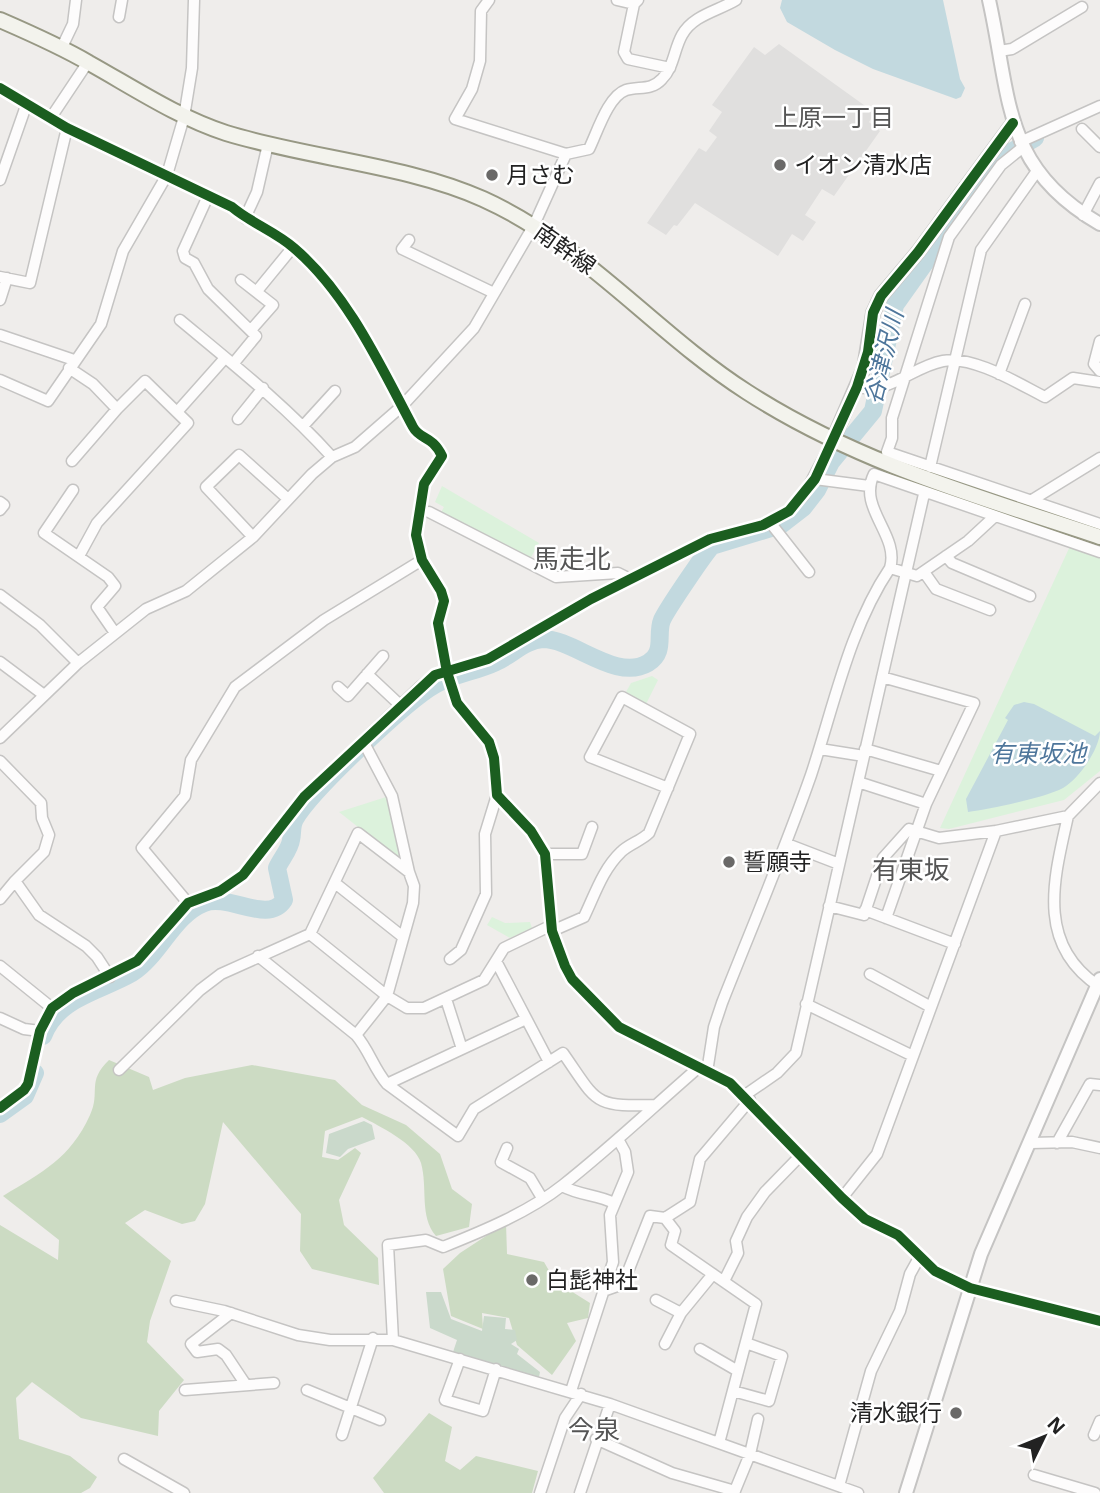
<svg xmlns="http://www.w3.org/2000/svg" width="1100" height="1493" font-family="'Open Sans','Noto Sans JP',sans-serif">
<rect width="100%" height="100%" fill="#efedeb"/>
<path fill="#ccdbc3" d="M109,1060L149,1077L153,1090L185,1078L252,1065L335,1080L362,1105L406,1125L440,1154L452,1189L472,1204L469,1227L436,1236C419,1216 428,1188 421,1163C415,1143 379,1126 362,1117L325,1131L322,1157L338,1160L355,1148L361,1153L339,1200L344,1225L378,1258L379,1285L312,1269L300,1251L301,1214L223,1122L205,1204L195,1221L182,1224L145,1210L125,1223L171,1261L150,1321L147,1342L184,1380L159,1411L158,1436L81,1418L32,1382L16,1398L19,1439L70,1456L97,1477L90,1488L81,1493H0V1225L58,1260L59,1240L3,1196C42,1172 70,1159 90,1115C101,1092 86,1082 109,1060Z
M506,1223L507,1254L544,1262L555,1281L590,1303L588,1318L567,1323L576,1341L552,1375L517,1345L509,1318L482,1313L483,1329L451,1316L443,1269L460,1253Z
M429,1413L452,1427L445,1461L460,1470L476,1456L538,1471L532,1493H384L373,1478Z"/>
<path fill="#cad9cb" d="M364,1121L372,1125L375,1139L348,1149L340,1157L326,1153L329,1134Z
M426,1292H441L451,1319L482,1331L484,1316L506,1318L505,1329L515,1330L517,1340L511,1344L519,1349L517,1354L540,1372L539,1377L453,1352L457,1340L430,1328Z"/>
<path fill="#dcf2dc" d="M442,486L539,543L530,559L440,514L444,507L435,502Z
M1071,544L1100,553V771L1064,800L949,829L940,828Z
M652,676L658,680L646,704L626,692L631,683Z
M386,797L403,858L400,860L339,812Z
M492,917L505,923L530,922L532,928L510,938L487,925Z"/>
<path fill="#e0dfde" d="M779,44L875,113L869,122L880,131L834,196L822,189L805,215L816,222L803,241L792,234L778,256L695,203L677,226L674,225L666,235L647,223L699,148L706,152L717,137L709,131L722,112L712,105L754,47L765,55Z"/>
<path fill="#c2d9df" d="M782,0H943L960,79L965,88L961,97L956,99L873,69L835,50L787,22L780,8Z
M1024,702L1034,704L1095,736L1100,731C1100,748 1079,779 1063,788C1044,798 990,809 968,812L966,799L1008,720L1005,718L1014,705Z"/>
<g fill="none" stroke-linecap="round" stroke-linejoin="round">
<path stroke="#c2d9df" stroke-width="18" d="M43,1036C58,997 99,992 132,973C160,955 173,915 204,903C229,893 268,925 284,900L277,868C281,859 290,849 291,840C293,832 291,826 295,819C311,791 407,700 436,684C455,674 477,671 496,662C512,655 525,640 543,639C574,639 616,682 648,663C666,652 656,635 662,620C667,609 705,553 712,546L781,525L803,508L817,490L831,462L873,411L895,305L999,159L1035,138
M0,1114L25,1096L35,1073"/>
<defs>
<path id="minor" d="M489,0L481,11L480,61L472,89L455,119L566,154
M617,0L634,4
M638,0L634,4L624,52L628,59L670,68
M119,17L122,0
M62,47L73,24L76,0
M999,51L1012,49L1082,7
M0,88L67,128L232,207C251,223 276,232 294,248C348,294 381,367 413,427C420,440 432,435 442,456L424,484L416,535L422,560L441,591L444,601L438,623L447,672L457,703L489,742L494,758L497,795L531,831L545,854L552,931L565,966L572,979L619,1027L730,1083L842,1198L865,1219L898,1235L935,1271L970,1288L1100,1321
M52,116L88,62
M1082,129L1100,147
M1020,142L1100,106
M1022,148L1001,165L949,237L892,418V438L887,452L1100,524
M0,180L27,103
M208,196L183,251L185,258L194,263L208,289L256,336L233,364
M1083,215L1100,183
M245,218L257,192L268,144
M409,240L402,249L494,293
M0,277L30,283L67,128
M241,280L273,305L251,330
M257,291L293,247
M0,300L7,278
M180,320C233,364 286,406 332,457
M0,335L74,360
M1100,341L1094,364L1100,371
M69,368L93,384L117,409
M999,374L1025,304
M0,380L48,401L101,324L123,251L167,175L184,117L192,68L194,0
M857,387C892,394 911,367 943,361C973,355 1019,384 1045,397L1073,378L1100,382
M177,412L225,358
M238,419L263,388
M304,425L335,391
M72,461L117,409L145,381L188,423L97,523L79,556
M930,467L981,250L1037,171
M815,479L869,486
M73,490L44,533L108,577L115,586L97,607L115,633
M1032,500L1100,458
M0,502L4,505L0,510
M429,512L556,577L618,573L630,579
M769,521L809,572
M253,537L206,487L239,455L288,499
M946,556L952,563L1030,596
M890,568C900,535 857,508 874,474L1100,552
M924,572L936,589L990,610
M0,595L40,625L78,663
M0,662L44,695
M367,674L400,705
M882,677L974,703L926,804L886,918
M338,687L348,696L383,656
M0,738L78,663L146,609L186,591L253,537L312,474L332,457L355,447L402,406L474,328L534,225L566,154L589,149C597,133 608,96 626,90C639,86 651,91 662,79C674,67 674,49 682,35C693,15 718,11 736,0
M363,741L392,796L409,872
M820,749L864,756
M865,749L941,771
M0,761L41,803L42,818L49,835L44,852L15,881
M858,782L926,804
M1068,816C1054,878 1035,945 1100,987
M787,844L839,864
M545,854H582L592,827
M335,883L403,937
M0,899L15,881L39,915L86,946L97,957L110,977
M188,903L142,848L185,796L191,760L235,687L324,620L422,560
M829,906L864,915L883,858L909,829L939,838L996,831
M865,910L955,944
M552,931L584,917C595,894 603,869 621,852C629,844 641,841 649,833L690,734L622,697L590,757L668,788
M310,934L387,996L407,1008H424L484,980L504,948L552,925
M258,956L356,1035C369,1050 374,1069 387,1084L458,1136L474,1109L563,1053C598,1103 592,1107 656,1105
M450,959L461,950L486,894L485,834L497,795
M496,961L549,1062
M0,966L52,1008
M870,974L931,1007
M446,999L462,1049
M806,1004L913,1056
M0,1018L24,1029L40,1031
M698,1068C653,1107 610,1148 563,1185C529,1212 483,1231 443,1247L426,1240L388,1245L393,1340L610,1404L858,1493
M119,1070L200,990L221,974L310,934L358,833L409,872L414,886L413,903L387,996L356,1035
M707,1072L714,1027L722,1003C752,927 784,852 811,775C834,706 849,629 890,568L917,576L968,541L994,517
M387,1084L526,1019
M745,1095L777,1073L796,1053L924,494
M0,1108L24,1090L28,1084L40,1031L52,1008L73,993L137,961L188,903L220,891L243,875L304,797L421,686L435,675L488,659L591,599L710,539L763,525L789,511L804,495L832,442
M1031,1143L1072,1142L1100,1148
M1057,1143L1090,1084L1100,1085
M507,1148L501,1162L530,1178L542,1198
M562,1186C581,1196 596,1194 614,1203
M842,1198L877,1154L996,831L1068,816L1100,783
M665,1218L675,1231L671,1245L756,1304L719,1443
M724,1281L738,1253L736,1241L747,1217L765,1192L801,1155
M603,1291L623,1284L650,1216L665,1218L690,1202L700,1159L750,1100
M656,1300L681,1313
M176,1301L224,1311L298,1335L330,1340H393
M231,1313L191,1344L197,1352L218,1349L226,1355L246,1385
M665,1344L681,1313L713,1274
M700,1349L738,1371
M460,1359L445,1400L483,1411L496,1369
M185,1390L274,1383
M307,1390L380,1420
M571,1391L613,1262L610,1215L628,1172L625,1152L619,1141
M733,1391L769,1401L782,1356L746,1343
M342,1435L373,1338
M1094,1435L1100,1421
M596,1439L672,1473L735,1491
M124,1459L184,1493
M1034,1475L1095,1493
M839,1486L871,1371L900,1311L910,1274L920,1256
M540,1493L565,1418L581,1394
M580,1493L610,1404
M734,1493L750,1454L758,1419"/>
<path id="tertiary" d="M989,0C1011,98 1002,168 1100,224
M832,442L864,368L873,313L881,296L918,252L1013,123
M906,1493L981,1254L1100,979"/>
<path id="secondary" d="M0,20C30,33 60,46 89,63C134,88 177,117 226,133C307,158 408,165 483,199C585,245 655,333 747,392C857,463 977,496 1100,537"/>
</defs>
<use href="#minor" stroke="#c5c4c3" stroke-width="13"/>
<use href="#tertiary" stroke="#c5c4c3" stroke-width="16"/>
<use href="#secondary" stroke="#979884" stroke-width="18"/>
<use href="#minor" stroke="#fdfcfc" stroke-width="10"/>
<use href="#tertiary" stroke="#fdfcfc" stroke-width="12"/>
<use href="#secondary" stroke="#f3f3ed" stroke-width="14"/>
<defs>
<path id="cycleway" d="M0,88L67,128L232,207C251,223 276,232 294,248C348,294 381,367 413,427C420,440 432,435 442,456L424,484L416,535L422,560L441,591L444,601L438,623L447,672L457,703L489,742L494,758L497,795L531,831L545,854L552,931L565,966L572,979L619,1027L730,1083L842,1198L865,1219L898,1235L935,1271L970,1288L1100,1321
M0,1108L24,1090L28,1084L40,1031L52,1008L73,993L137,961L188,903L220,891L243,875L304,797L435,675L488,659L591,599L710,539L763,525L789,511L815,479L857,387L868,352L873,313L881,296L918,252L1013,123"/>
</defs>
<use href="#cycleway" stroke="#fff" stroke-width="15"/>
<use href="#cycleway" stroke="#1b5e20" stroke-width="10"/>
</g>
<g fill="#6a6968" stroke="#fff" stroke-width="2.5">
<circle cx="780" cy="165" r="7"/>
<circle cx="492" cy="175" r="7"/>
<circle cx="729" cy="862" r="7"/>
<circle cx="532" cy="1280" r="7"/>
<circle cx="956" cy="1413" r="7"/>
</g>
<g text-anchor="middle" stroke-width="5" stroke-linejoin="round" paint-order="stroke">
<g font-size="23" fill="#222" stroke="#fff" text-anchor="start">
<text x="794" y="173">イオン清水店</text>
<text x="506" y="183">月さむ</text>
<text x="743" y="870">誓願寺</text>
<text x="546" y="1288">白髭神社</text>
<text x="942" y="1421" text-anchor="end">清水銀行</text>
</g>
<g font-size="23" fill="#222" stroke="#fff">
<text transform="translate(565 249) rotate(35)" y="8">南幹線</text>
</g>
<g font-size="24" fill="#555" stroke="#fff">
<text x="834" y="126">上原一丁目</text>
</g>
<g font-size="24" font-style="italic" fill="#4e769b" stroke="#fff">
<text transform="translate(884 357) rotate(-76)" y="8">谷津沢川</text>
<text x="1038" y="762">有東坂池</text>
</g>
<g font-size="26" fill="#555" stroke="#fff">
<text x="572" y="568">馬走北</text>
<text x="911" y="879">有東坂</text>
<text x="594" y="1439">今泉</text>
</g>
</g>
<g transform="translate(1044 1437) rotate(47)" stroke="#ffffff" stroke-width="5" paint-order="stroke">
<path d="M0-5L12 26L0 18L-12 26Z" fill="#222222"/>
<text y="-10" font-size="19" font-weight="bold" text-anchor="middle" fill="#222222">N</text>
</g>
</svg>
